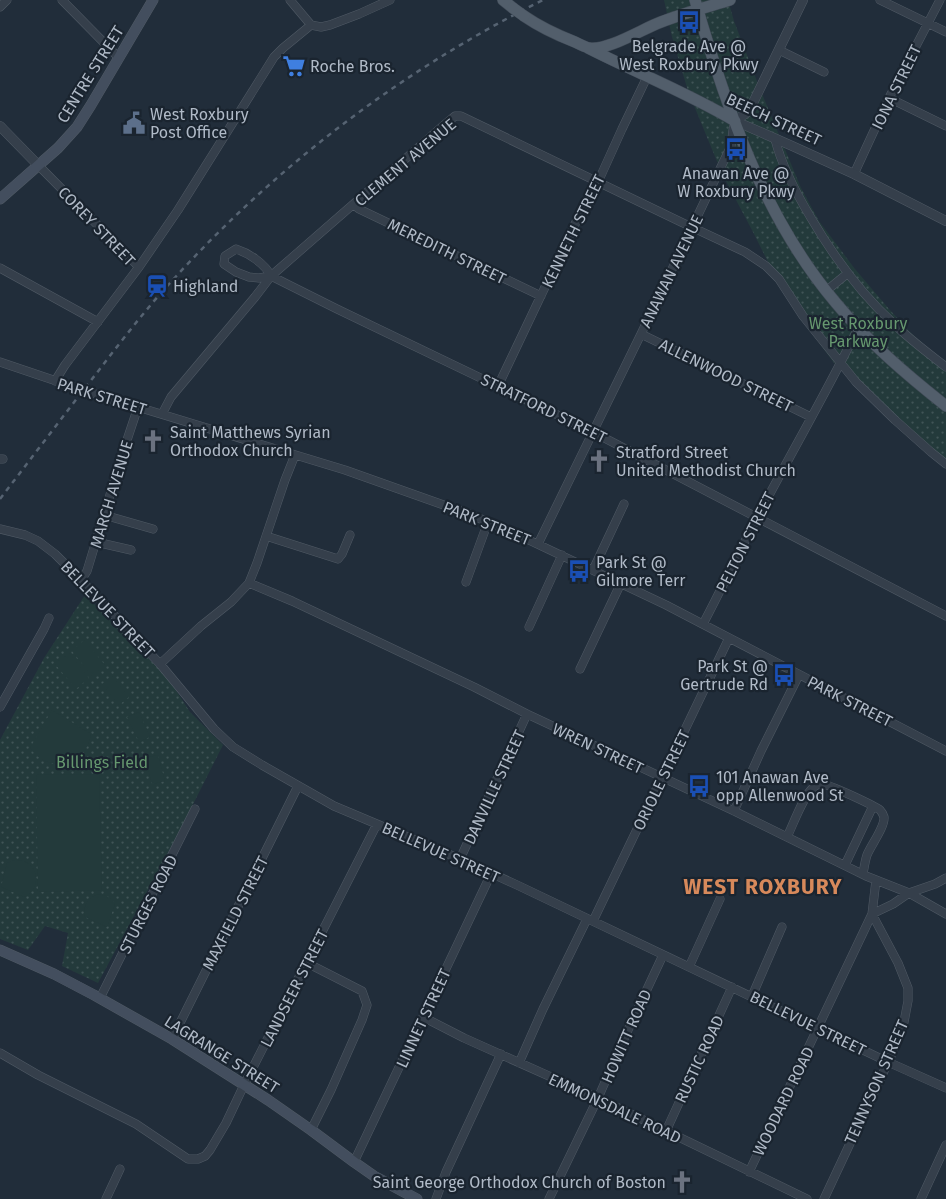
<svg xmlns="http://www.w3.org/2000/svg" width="946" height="1199" font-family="'Fira Sans',sans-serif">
<defs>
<pattern id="park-dots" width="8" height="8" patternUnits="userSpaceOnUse" patternTransform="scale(1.25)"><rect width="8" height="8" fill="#233a3b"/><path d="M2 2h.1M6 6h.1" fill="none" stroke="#405456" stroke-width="1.8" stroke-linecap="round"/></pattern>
</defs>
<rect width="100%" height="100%" fill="#212d3a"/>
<path fill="url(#park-dots)" d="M664,0H728L734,21L758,84L801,188L819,221L855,269L889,309L912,334L930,350L946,361V466L852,375L834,363L814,336L792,295L772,270L753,232L727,183L716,159L688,91L672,37Z
M85,595L168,678L190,712L223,745L180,830L98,983L62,966L68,933L45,926L28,950L0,939V740L44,658Z"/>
<path fill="#233a3b" d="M84,640L105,665L92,676L72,651Z
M69,653L89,678L76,689L55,664Z
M112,676L129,697L119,705L102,684Z
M52,710L91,734C86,766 49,775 30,748Z
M139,712L150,737L139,742L127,717Z
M158,755L165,781L152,784L145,758Z
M99,774L102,890L38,892L36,775Z
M15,860C38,859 44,887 24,897L1,887L7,863Z
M96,895C104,894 111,897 115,904L107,927L85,917C83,907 86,900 96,895Z"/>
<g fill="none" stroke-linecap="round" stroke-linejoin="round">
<defs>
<path id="minor" d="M62,0L119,58
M290,0L311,25
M880,0L946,32
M0,7L7,0
M311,25L321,27L330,25L359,14L390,0
M779,50L824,72
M889,98L946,126
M775,139C782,167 796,193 811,218C834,257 860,293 893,323C909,339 928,353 946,367
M38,165L139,267L65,365L55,381
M854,174L891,94L940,0
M354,205L359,209L541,296
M139,267L178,210L274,57L283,48L311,25
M0,268L98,322
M271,276C265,264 249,253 236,249L225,256L224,264L236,272L249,277L259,278L271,276L337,309L593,432L946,616
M826,291L848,273
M641,334L811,417
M0,362L77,388
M498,386L575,224L598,182L622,129L647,77
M95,394L345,470L469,514L514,533L666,605L946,751
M162,414L171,397L255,297L271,276L443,126L455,116H461L683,223L745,252L766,266L779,279L803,316L856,382L895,420L931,452L946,464
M0,459H3
M104,515L153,529
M0,529L25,535L38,541L55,554L81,580L160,664L214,729L233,747L262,765L334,806L460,859L517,885L888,1062L946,1088
M266,536L338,559L342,554L350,535
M96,542L131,550
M538,544L641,334L731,146L734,123
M593,570L624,504
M81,580L87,571L123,452L138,407
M466,582L488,522
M249,583L292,601L474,687L527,714L734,811L866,876L909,893L946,914
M703,624C722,588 739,552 758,516C791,453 827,392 858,328
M529,627L562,555
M160,664L201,626L231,602L249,583L257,563L285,480L295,455
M580,669L621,583
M0,707L44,629L49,618
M734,811L761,751L799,675
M787,837C793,825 804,794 814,787C816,785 819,784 821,784C827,783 875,806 880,810C882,812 883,814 884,817C885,827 871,845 867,855C865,861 864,868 863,874
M460,859L527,714
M845,865L873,806
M593,921L729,638
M307,963L362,991L367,1005L362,1020L331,1090L311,1130
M689,967L720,899
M752,996L782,927
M100,998L195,809
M423,1017L464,1038L598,1098L807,1199
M172,1039L298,786
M0,1053L38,1075L136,1124L188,1159H198L205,1156L210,1150L226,1123L244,1085L377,824
M519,1063L543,1009L587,919
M666,1131L732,987
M354,1162L491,874
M749,1172L872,914L893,904L909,893L935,884L946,878
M106,1199L120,1169
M436,1199L446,1172L501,1054
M549,1199L598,1098L627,1032L663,955
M824,1199L891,1056L904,1022L908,1001V988L898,963L872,914L876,880
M921,1199L946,1145"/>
<path id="tertiary" d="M735,121L790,145L854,174L946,221
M735,121L749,111L803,0
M0,126L38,165"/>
<path id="secondary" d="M0,199L58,148L77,127L91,105L153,0
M0,950L54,974L94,995L172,1039L268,1100L311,1130L354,1162L374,1176L417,1199"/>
<path id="primary" d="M503,0L513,8
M695,0C726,107 763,217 836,303C868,342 907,375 946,406
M524,16C540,27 557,35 575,42C579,44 585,47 589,48C608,51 642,29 661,22C684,13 707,7 730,0
M588,48C637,73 688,93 735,121"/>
</defs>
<use href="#minor" stroke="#505a65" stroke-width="9"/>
<use href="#tertiary" stroke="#505a65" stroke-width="10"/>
<use href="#secondary" stroke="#505a65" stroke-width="11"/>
<use href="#primary" stroke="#3e4854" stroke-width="12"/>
<use href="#minor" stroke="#353f4b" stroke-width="8"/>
<use href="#tertiary" stroke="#353f4b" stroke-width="9"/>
<use href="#secondary" stroke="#434e5e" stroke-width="10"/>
<use href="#primary" stroke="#525e6b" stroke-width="11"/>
<path stroke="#566372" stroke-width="2.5" stroke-dasharray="5 5" stroke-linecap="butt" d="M0,499C26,465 52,431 78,397C108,359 137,319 170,283C276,166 402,70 543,0"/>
<defs>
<path id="minor-bridge" d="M77,388L95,394"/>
<path id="primary-bridge" d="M513,8L524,16"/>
</defs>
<use href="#minor-bridge" stroke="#505a65" stroke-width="9" stroke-linecap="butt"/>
<use href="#primary-bridge" stroke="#3e4854" stroke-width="12" stroke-linecap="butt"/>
<use href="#minor-bridge" stroke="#353f4b" stroke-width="8"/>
<use href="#primary-bridge" stroke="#525e6b" stroke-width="11"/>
</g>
<defs>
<symbol id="bus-bare" viewBox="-9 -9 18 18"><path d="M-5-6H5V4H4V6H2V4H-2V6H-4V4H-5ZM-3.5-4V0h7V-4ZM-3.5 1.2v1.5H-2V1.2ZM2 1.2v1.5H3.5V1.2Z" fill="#1a4fb4" stroke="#1a242f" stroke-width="2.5" paint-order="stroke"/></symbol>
<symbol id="supermarket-bare" viewBox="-9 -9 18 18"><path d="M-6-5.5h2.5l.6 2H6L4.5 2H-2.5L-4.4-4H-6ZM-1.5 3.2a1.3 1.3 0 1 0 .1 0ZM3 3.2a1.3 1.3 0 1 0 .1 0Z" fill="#3f7fe0" stroke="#1a242f" stroke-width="2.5" paint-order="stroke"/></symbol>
<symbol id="civic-bare" viewBox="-9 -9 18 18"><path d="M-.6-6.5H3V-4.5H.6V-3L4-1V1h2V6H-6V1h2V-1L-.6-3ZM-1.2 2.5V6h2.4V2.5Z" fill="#5c6f8a" stroke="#1a242f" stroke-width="2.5" paint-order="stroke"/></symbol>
<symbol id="station-bare" viewBox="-9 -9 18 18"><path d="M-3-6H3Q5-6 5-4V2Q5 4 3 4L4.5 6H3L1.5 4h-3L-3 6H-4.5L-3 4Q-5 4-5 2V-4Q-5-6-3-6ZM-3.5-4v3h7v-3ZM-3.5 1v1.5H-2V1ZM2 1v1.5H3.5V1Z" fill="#1a4fb4" stroke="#1a242f" stroke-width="2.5" paint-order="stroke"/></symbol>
<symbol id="church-bare" viewBox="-9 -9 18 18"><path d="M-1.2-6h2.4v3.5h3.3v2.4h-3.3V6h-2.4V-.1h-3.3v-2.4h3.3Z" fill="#6b7280" stroke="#1a242f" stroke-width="2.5" paint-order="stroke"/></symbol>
</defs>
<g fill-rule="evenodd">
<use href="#bus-bare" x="673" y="6" width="32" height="32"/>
<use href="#supermarket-bare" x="278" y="50" width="32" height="32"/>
<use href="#civic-bare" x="118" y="107" width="32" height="32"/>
<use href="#bus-bare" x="720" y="133" width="32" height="32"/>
<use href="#station-bare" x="141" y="270" width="32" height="32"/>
<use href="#church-bare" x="137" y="425" width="32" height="32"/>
<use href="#church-bare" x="583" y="445" width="32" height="32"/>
<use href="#bus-bare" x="563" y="555" width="32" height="32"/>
<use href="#bus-bare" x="768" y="659" width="32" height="32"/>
<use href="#bus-bare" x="683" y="770" width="32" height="32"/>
<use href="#church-bare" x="666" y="1166" width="32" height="32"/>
</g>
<g text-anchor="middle" stroke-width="4.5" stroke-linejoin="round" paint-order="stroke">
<g font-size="16" fill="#b0bac7" stroke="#1a242f" text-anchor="start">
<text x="689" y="52" text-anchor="middle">Belgrade Ave @<tspan x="689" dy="18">West Roxbury Pkwy</tspan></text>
<text x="310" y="72">Roche Bros.</text>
<text x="150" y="120">West Roxbury<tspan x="150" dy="18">Post Office</tspan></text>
<text x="736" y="179" text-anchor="middle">Anawan Ave @<tspan x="736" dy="18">W Roxbury Pkwy</tspan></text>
<text x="173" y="292">Highland</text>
<text x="170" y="438">Saint Matthews Syrian<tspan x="170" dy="18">Orthodox Church</tspan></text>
<text x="616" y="458">Stratford Street<tspan x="616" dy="18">United Methodist Church</tspan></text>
<text x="596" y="568">Park St @<tspan x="596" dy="18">Gilmore Terr</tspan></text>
<text x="768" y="672" text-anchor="end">Park St @<tspan x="768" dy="18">Gertrude Rd</tspan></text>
<text x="716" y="783">101 Anawan Ave<tspan x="716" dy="18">opp Allenwood St</tspan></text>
<text x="666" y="1188" text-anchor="end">Saint George Orthodox Church of Boston</text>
</g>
<g font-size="16" fill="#b0bac7" stroke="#1a242f">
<text transform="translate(90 74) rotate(-58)" y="6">CENTRE STREET</text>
<text transform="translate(896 87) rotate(-64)" y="6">IONA STREET</text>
<text transform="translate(774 119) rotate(25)" y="6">BEECH STREET</text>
<text transform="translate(405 162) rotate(-40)" y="6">CLEMENT AVENUE</text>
<text transform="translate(97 226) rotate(46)" y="6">COREY STREET</text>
<text transform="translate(573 231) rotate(-64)" y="6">KENNETH STREET</text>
<text transform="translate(447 251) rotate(26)" y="6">MEREDITH STREET</text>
<text transform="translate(671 271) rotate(-64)" y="6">ANAWAN AVENUE</text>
<text transform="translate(726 375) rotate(26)" y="6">ALLENWOOD STREET</text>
<text transform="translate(102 396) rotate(17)" y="6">PARK STREET</text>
<text transform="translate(544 408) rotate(26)" y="6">STRATFORD STREET</text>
<text transform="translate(111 494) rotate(-73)" y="6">MARCH AVENUE</text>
<text transform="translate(487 523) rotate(22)" y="6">PARK STREET</text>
<text transform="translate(745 542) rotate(-63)" y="6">PELTON STREET</text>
<text transform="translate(108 609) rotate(46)" y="6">BELLEVUE STREET</text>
<text transform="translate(850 701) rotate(27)" y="6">PARK STREET</text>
<text transform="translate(598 748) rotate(25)" y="6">WREN STREET</text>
<text transform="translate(661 780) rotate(-64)" y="6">ORIOLE STREET</text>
<text transform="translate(494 787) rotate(-65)" y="6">DANVILLE STREET</text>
<text transform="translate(441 852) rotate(24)" y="6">BELLEVUE STREET</text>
<text transform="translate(148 904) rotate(-63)" y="6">STURGES ROAD</text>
<text transform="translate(235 913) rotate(-63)" y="6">MAXFIELD STREET</text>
<text transform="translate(294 988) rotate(-63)" y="6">LANDSEER STREET</text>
<text transform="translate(423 1018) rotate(-65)" y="6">LINNET STREET</text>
<text transform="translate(808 1023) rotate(26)" y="6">BELLEVUE STREET</text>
<text transform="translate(626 1036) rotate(-66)" y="6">HOWITT ROAD</text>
<text transform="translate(222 1054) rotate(32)" y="6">LAGRANGE STREET</text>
<text transform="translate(699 1059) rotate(-65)" y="6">RUSTIC ROAD</text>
<text transform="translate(876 1082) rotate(-66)" y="6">TENNYSON STREET</text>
<text transform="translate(783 1101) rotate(-64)" y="6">WOODARD ROAD</text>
<text transform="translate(615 1108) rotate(25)" y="6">EMMONSDALE ROAD</text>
</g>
<g font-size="16" fill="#66986f" stroke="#1a242f">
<text x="858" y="329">West Roxbury<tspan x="858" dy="18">Parkway</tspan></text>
<text x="102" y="768">Billings Field</text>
</g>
<g font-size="21" font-weight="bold" letter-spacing="1" fill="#d7895b" stroke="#1a242f">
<text x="763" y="894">WEST ROXBURY</text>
</g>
</g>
</svg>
